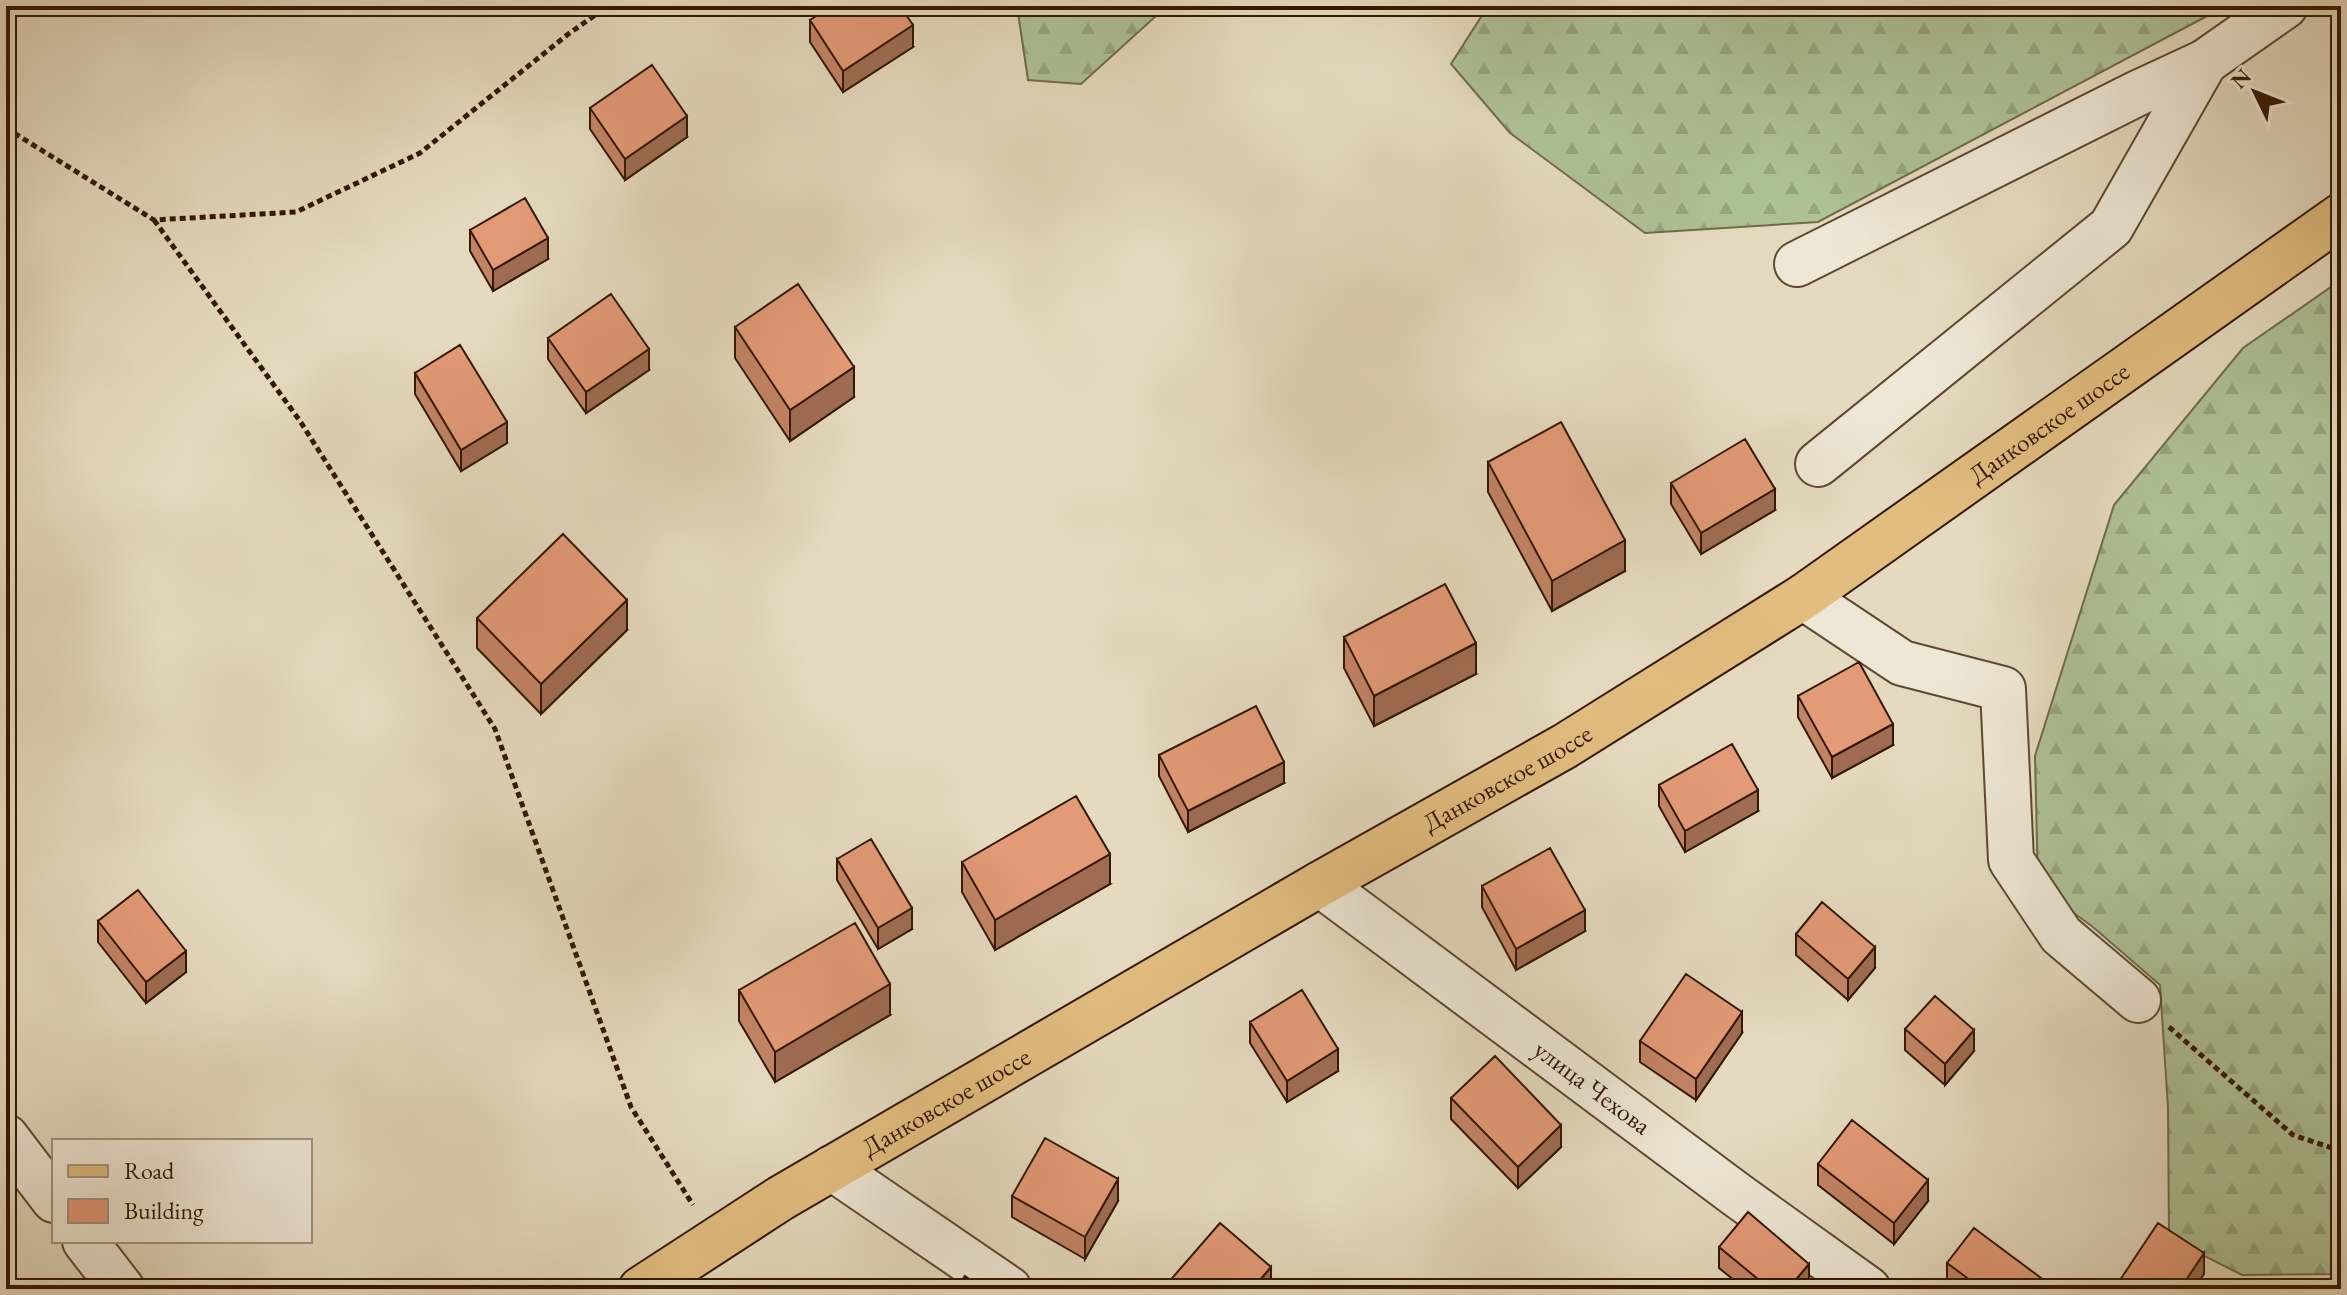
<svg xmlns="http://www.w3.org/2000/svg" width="2347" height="1295" font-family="'EB Garamond',serif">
<defs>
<pattern id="forest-firs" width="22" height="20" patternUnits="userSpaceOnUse" patternTransform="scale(2)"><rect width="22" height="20" fill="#aec197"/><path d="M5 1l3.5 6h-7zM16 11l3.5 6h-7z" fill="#96a580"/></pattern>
</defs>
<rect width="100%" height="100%" fill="#e5dac0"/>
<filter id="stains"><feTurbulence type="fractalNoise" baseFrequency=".0025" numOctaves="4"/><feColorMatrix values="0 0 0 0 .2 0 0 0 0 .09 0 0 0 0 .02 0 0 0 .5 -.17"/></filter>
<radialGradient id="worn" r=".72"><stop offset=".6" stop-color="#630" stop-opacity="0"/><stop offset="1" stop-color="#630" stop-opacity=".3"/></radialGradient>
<path fill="url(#forest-firs)" stroke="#706c4c" stroke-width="2" d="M1017,6H1167L1081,84L1028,80Z
M1488,6H2226L1818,222L1645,233L1510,133L1451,64Z
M2341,280V1274L2242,1275L2169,1238L2168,1107L2160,985L2093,927L2038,887L2035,756L2114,505L2243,348Z"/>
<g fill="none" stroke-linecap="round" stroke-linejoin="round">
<defs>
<g id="minor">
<path d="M1797,264L2138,93L2205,62L2285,6"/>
<path d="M1818,464L2111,227L2205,62"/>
<path d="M1803,597L1902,663L2003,689L2011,860L2061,935L2138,1000"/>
<path id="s1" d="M1320,884L1737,1195L1868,1289"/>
<path d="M6,1137L54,1200"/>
<path d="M832,1168L1009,1289"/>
<path d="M85,1241L122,1289"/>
</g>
<g id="major">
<path id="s2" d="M641,1289L781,1198L1320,884L1565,746L1803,597L2341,216"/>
</g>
</defs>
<use href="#minor" stroke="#5f4830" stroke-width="48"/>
<use href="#major" stroke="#321800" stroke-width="48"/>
<path stroke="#321800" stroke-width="5" stroke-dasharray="6 4" stroke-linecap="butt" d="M6,128L154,220L296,212L420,153L567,35L608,6
M154,220L300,421L495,729L631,1107L693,1205
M2169,1027L2293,1135L2341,1151"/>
<use href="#minor" stroke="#eee7d6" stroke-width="44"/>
<use href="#major" stroke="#e2bd80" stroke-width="44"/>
</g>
<path fill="#c38466" stroke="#321800" stroke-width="2" d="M810,20L913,47L843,92L810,42Z
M590,108L687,137L625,180L590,129Z
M470,230L548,259L493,291L470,251Z
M735,327L854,397L790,441L735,358Z
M548,338L649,370L586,413L548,359Z
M415,373L507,443L461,471L415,394Z
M1488,462L1625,571L1552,611L1488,492Z
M1671,483L1775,510L1701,554L1671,504Z
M477,618L627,630L541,714L477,648Z
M1344,637L1476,674L1374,726L1344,668Z
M1798,696L1893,745L1832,778L1798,717Z
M1159,755L1284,783L1188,832L1159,776Z
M1659,785L1758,811L1685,852L1659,806Z
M837,859L912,929L878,949L837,880Z
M962,862L1110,884L995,950L962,892Z
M1482,886L1585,931L1516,970L1482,907Z
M98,921L186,972L146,1003L98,942Z
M1796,934L1875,968L1848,1000L1796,955Z
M739,990L890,1015L775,1082L739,1021Z
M1250,1022L1338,1071L1287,1102L1250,1043Z
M1905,1029L1974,1051L1945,1085L1905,1050Z
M1742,1033L1696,1100L1640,1062V1041Z
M1451,1098L1561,1147L1518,1188L1451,1119Z
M1818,1164L1928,1201L1894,1244L1818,1185Z
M1012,1196L1118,1201L1085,1259L1012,1217Z
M1719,1247L1809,1285L1806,1289H1745L1719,1268Z
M1947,1263L2045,1289H1953L1947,1285Z"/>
<path fill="#9f6c53" stroke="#321800" stroke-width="2" d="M913,25V47L843,92V71Z
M687,116V137L625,180V159Z
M548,238V259L493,291V270Z
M649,349V370L586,413V392Z
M854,367V397L790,441V410Z
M507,422V443L461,471V450Z
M1775,489V510L1701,554V533Z
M1625,540V571L1552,611V581Z
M627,600V630L541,714V684Z
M1476,643V674L1374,726V696Z
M1893,724V745L1832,778V757Z
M1284,762V783L1188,832V811Z
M1758,790V811L1685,852V831Z
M1110,854V884L995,950V920Z
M912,908V929L878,949V928Z
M1585,910V931L1516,970V949Z
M1875,947V968L1848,1000V979Z
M186,951V972L146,1003V982Z
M890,984V1015L775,1082V1052Z
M1742,1012V1033L1696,1100V1079Z
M1974,1030V1051L1945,1085V1064Z
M1338,1049V1071L1287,1102V1081Z
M1561,1125V1147L1518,1188V1167Z
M1118,1179V1201L1085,1259V1237Z
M1928,1180V1201L1894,1244V1223Z
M2204,1253V1274L2194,1289H2180Z
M1809,1264V1285L1806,1289H1788Z
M1271,1267V1288L1252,1289Z"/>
<path fill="#e39a77" stroke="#321800" stroke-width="2" d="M832,6H900L913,25L843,71L810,20Z
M652,65L687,116L625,159L590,108Z
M525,198L548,238L493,270L470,230Z
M798,284L854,367L790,410L735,327Z
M611,294L649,349L586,392L548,338Z
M460,345L507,422L461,450L415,373Z
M1561,422L1625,540L1552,581L1488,462Z
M1745,439L1775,489L1701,533L1671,483Z
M563,534L627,600L541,684L477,618Z
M1445,584L1476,643L1374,696L1344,637Z
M1859,662L1893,724L1832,757L1798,696Z
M1256,706L1284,762L1188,811L1159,755Z
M1732,744L1758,790L1685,831L1659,785Z
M1076,796L1110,854L995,920L962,862Z
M871,839L912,908L878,928L837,859Z
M1550,848L1585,910L1516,949L1482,886Z
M138,890L186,951L146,982L98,921Z
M1822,902L1875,947L1848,979L1796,934Z
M855,923L890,984L775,1052L739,990Z
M1686,974L1742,1012L1696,1079L1640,1041Z
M1302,990L1338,1049L1287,1081L1250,1022Z
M1935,996L1974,1030L1945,1064L1905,1029Z
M1495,1056L1561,1125L1518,1167L1451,1098Z
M1852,1120L1928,1180L1894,1223L1818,1164Z
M1045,1138L1118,1179L1085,1237L1012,1196Z
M1748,1212L1809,1264L1788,1289H1770L1719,1247Z
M1220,1223L1271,1267L1252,1289H1172L1167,1284Z
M2158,1223L2204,1253L2180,1289H2127L2118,1283Z
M1974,1228L2045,1281L2039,1289H1982L1947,1263Z
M965,1276L983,1289H956Z"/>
<g text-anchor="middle" stroke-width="6" stroke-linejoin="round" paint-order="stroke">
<g font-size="26" fill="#321800" stroke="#eee7d6">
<text dy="9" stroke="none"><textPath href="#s2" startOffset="1654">Данковское шоссе</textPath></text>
<text dy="9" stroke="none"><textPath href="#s2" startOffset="1006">Данковское шоссе</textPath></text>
<text dy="9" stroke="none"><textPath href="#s1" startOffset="340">улица Чехова</textPath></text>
<text dy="9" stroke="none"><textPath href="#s2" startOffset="358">Данковское шоссе</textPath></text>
</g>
</g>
<rect width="2347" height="1295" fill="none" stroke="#e5dac0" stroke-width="32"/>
<rect x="8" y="8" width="2331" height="1279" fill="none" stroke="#321800" stroke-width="4"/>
<rect x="16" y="16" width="2315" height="1263" fill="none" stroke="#321800" stroke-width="2"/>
<rect x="52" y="1139" width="260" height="104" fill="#eee7d6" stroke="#a39480" stroke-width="2"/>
<rect x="68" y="1165" width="40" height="12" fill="#e2bd80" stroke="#a39480" stroke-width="2"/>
<text x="124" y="1179" font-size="24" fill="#321800">Road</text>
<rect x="68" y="1199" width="40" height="24" fill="#e39a77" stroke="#a39480" stroke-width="2"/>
<text x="124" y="1219" font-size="24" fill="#321800">Building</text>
<g transform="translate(2255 92) rotate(313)" stroke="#eee7d6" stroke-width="6" paint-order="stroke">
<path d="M0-6L14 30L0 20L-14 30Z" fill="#321800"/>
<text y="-12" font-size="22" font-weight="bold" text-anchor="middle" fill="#321800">N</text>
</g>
<rect width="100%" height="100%" filter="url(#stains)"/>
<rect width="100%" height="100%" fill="url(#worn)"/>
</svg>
